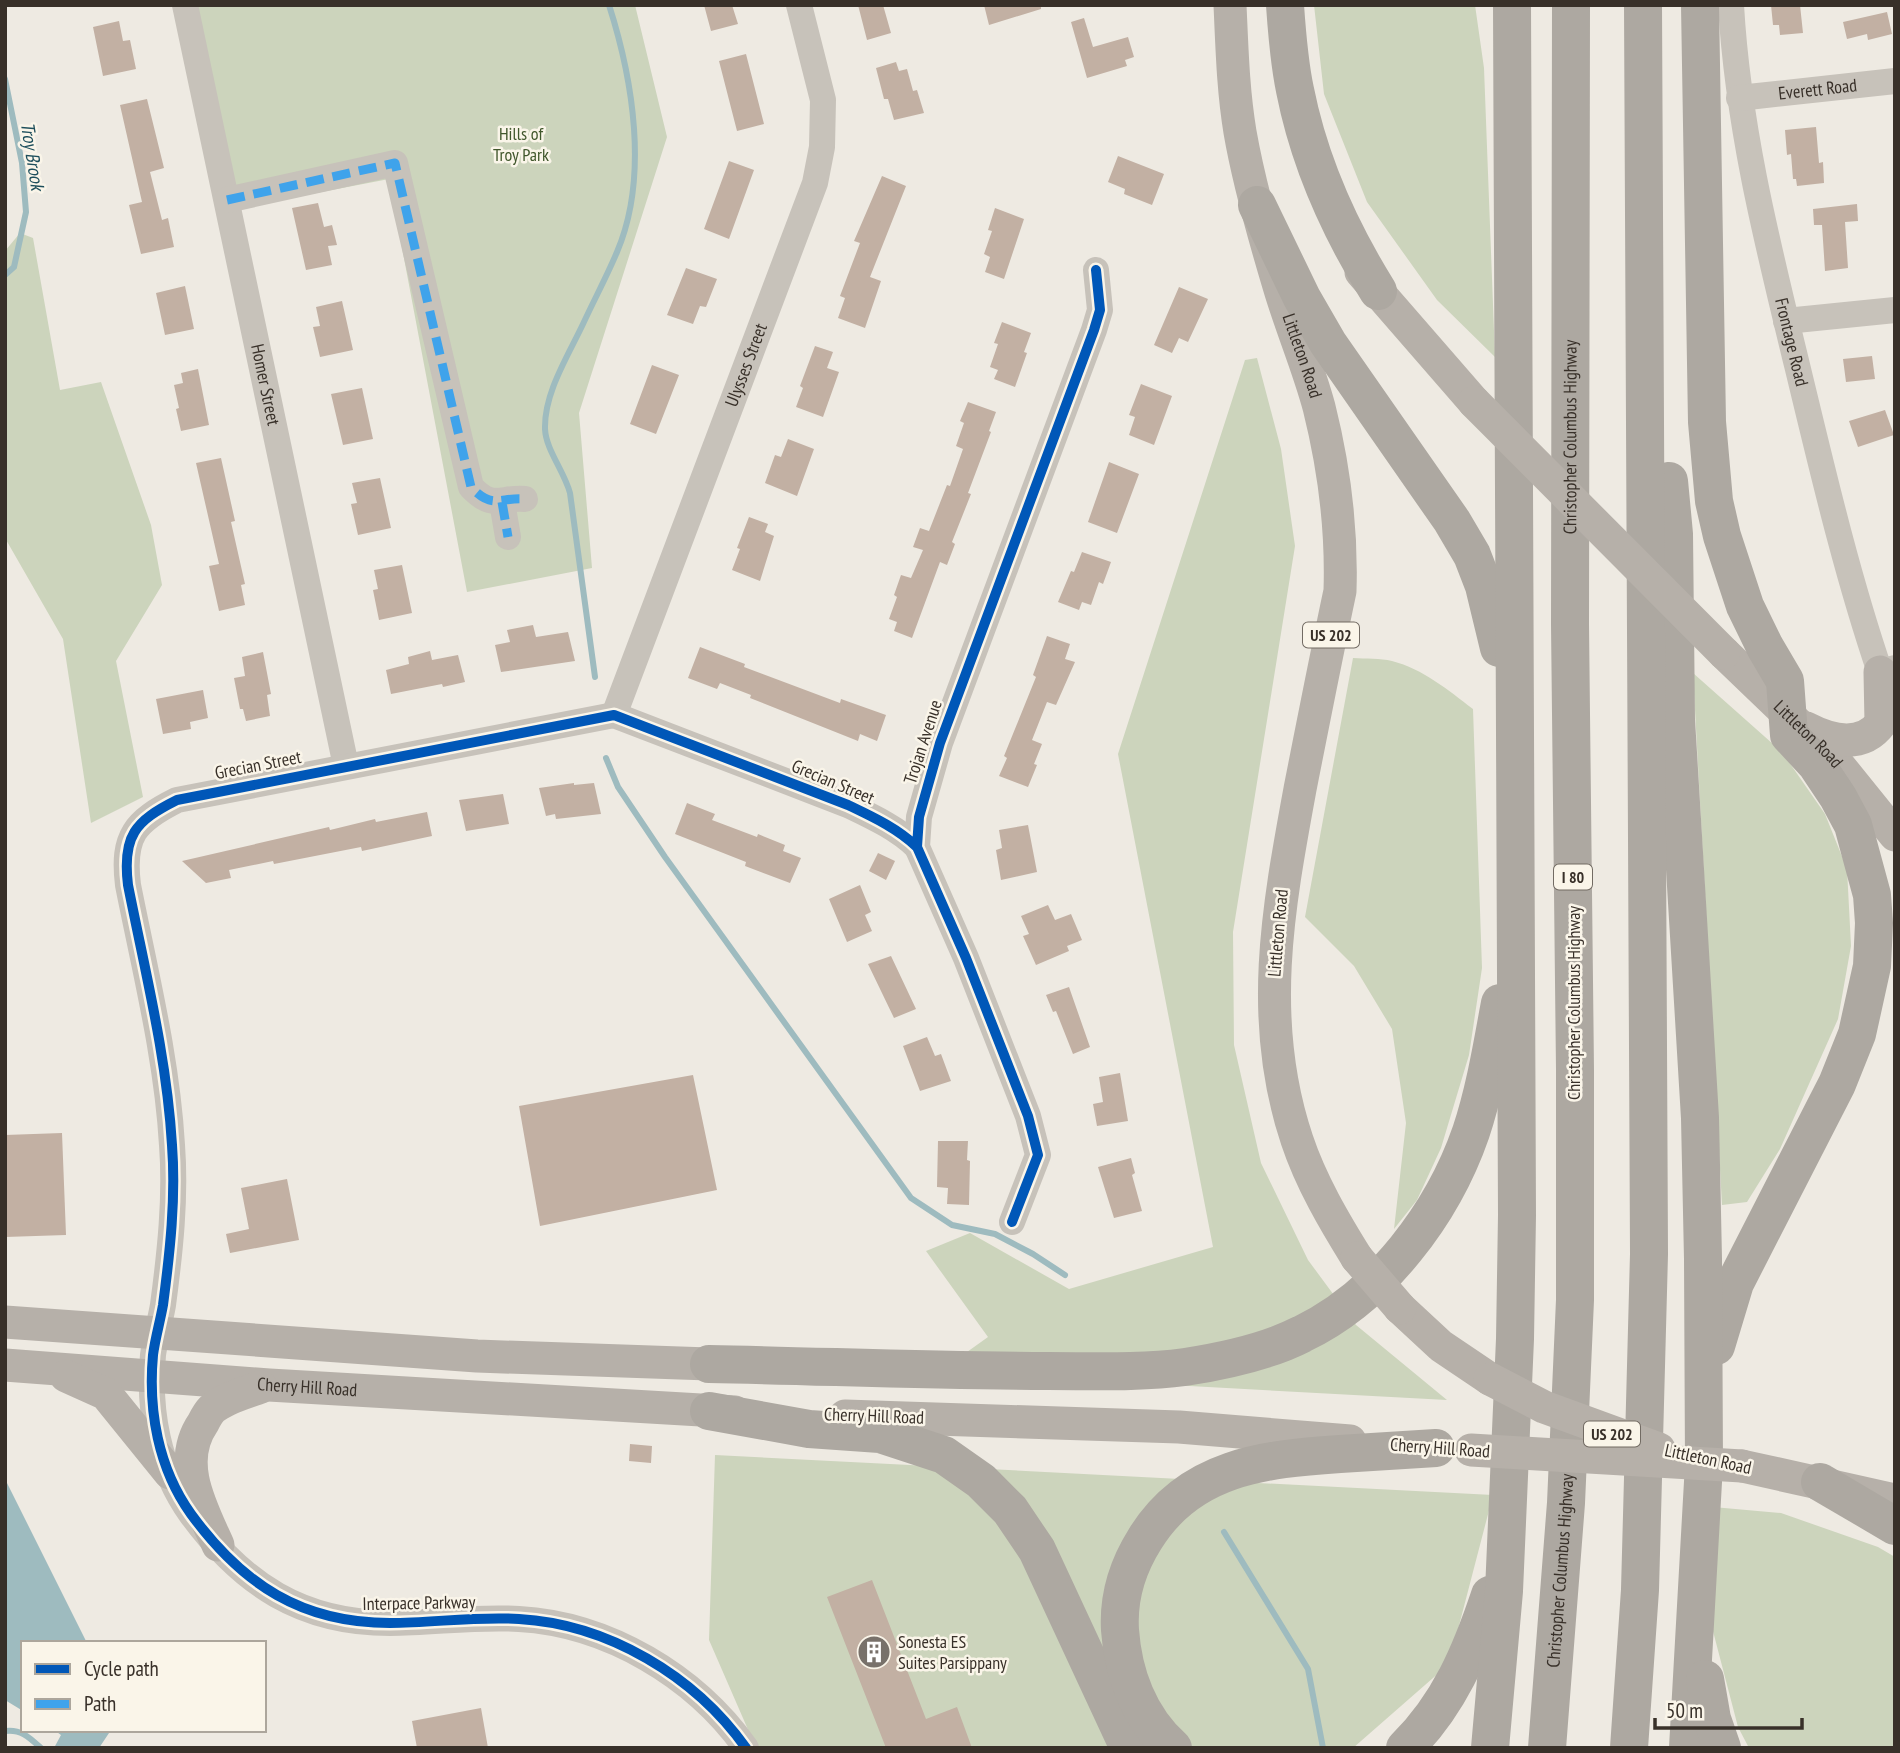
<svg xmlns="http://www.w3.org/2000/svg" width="1900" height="1753" font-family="'PT Sans Narrow',sans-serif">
<rect width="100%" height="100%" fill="#eeeae2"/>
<path fill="#ccd4bc" d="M185,5H635L667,137L579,413L592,568L467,592L389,179L228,210Z
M1314,5H1475L1484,68L1495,357L1437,300L1367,202L1324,94Z
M20,233L33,238L60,390L101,382L151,525L162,585L116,661L143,797L91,823L63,639L5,538V251Z
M1257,358L1281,449L1295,546L1233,932L1234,1045L1261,1163L1308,1260L1356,1325L1447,1400L950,1373L967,1352L988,1337L926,1251L970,1233L1069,1289L1213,1247L1118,754L1245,360Z
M1353,658C1366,659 1380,658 1392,661C1423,669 1448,690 1473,709L1482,968L1469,1055L1441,1148L1417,1200L1394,1229L1406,1123L1392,1029L1354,966L1305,917Z
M1693,673L1782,752L1825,814L1847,869L1851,946L1838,1019L1780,1149L1747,1202L1722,1205Z
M715,1455L1493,1495L1449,1664L1353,1748H756L709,1640Z
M1713,1507L1781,1513L1878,1547L1895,1557V1748H1749L1738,1727L1708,1612Z"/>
<path fill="#9ebbbf" d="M5,1479L87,1643H23V1711L5,1700Z
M54,1730H111L99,1748H54L61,1735Z"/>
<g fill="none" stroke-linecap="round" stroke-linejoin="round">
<path stroke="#9ebbbf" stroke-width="6" d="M5,79L22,163L26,212L14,267L5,275
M595,677L570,493C564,471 546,450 545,429C544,393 568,356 583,324C594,300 607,276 617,252C649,177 633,80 609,5
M606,758L618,787L665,857L911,1198L952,1225L995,1234L1033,1254L1065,1275
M1224,1532L1308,1669L1323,1748
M5,1731C21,1729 29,1737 41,1748"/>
</g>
<path fill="#c2b0a3" d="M704,5H732L738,24L711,31Z
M858,5H883L891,33L867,40Z
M984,5H1041V9L989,25Z
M1771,5H1800L1803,33L1780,35L1779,25H1773Z
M1887,12L1892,34L1868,40L1867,34L1847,39L1843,22Z
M1084,18L1093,47L1128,37L1134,57L1125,60L1127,66L1087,78L1071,22Z
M119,21L123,41L130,40L136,69L103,76L93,27Z
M746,54L764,124L737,131L719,61Z
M896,62L899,71L907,69L913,91L917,90L924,113L894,120L888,99H884L876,68Z
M147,99L164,168L150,172L162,220L168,218L174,247L141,254L129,205L142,202L120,105Z
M1816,127L1819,163L1823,162L1824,183L1797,186L1796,179H1793L1791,154L1787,155L1785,130Z
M1118,156L1164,174L1152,205L1124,194L1125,189L1108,182Z
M729,161L754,170L729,239L704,229Z
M882,176L906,186L870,277L881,281L865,328L838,318L845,298L840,296L860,243L854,241Z
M318,203L324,227L332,225L337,245L328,246L332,265L306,270L292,208Z
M1857,204L1858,221L1845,222L1848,268L1825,271L1822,225H1814L1813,209Z
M995,208L1024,219L1004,279L985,272L990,257L984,254L992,231L988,230Z
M686,268L717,279L706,307L700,306L693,324L667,315Z
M185,286L194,329L165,335L156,293Z
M1179,287L1208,299L1188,342L1179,338L1172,353L1154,345Z
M342,301L353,350L320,357L313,327L320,326L316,307Z
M1002,322L1031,333L1024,352L1027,353L1015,387L994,379L998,370L990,367L998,344L994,343Z
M815,346L833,352L827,368L839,372L823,417L796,407L803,388L800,386Z
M1872,356L1875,379L1846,382L1843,359Z
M652,365L679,375L656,434L630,424Z
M198,369L209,425L181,431L176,409L179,408L174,385L183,383L181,373Z
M1141,384L1172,396L1154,445L1129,435L1135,417L1129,415Z
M362,388L373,439L343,445L331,394Z
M968,402L996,412L989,431L991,432L968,493L971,494L952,542L955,544L947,565L940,562L912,638L894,631L897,622L889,619L897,597L894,595L901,575L911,578L923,550L913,547L920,528L929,531L947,485L950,486L963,449L956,446L964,423L960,421Z
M1885,410L1894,435L1858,447L1849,421Z
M788,439L814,449L797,496L765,483L775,455L781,457Z
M221,458L235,521L231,522L245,584L241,585L245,605L219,611L209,566L219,564L196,463Z
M1109,462L1139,474L1117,533L1088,522Z
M380,478L391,528L358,535L351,504L357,503L352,483Z
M749,517L768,524L765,532L774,536L760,581L732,570L740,549L737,548Z
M1082,552L1111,562L1103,584L1099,582L1091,605L1082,602L1079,610L1058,602L1071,571L1074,572Z
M402,565L412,613L379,620L373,590L378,589L374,570Z
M533,625L536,637L568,632L575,661L501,672L495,645L510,642L507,630Z
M1047,636L1070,644L1065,659L1075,662L1056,705L1047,702L1032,740L1042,744L1034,764L1037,765L1028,787L999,776L1007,758L1004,756L1036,677L1033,675Z
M700,647L745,664L744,667L840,703L841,699L886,715L877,741L860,734L858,741L750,698L751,695L720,683L717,689L688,678Z
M430,651L432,660L458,655L465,682L443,687L442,684L391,694L386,670L409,664L408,657Z
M263,652L271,694L267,695L270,716L246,721L243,709H240L234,678L245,676L242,657Z
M203,690L208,718L190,722L191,729L163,734L156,699Z
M574,783V785L594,783L601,814L556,819L555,814L546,816L539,788Z
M503,794L509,824L466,831L459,800Z
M687,803L715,814L712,820L757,837L758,834L785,845L783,851L801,858L790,883L745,866L746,862L675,834Z
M427,812L432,836L362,851L361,847L274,864L273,861L229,870L231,878L206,883L182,861L329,827L330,830L375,819L376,822Z
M1028,825L1037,872L1001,880L996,850L1002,848L999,830Z
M878,853L895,861L886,880L869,871Z
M860,885L871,912L865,915L872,931L847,942L829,899Z
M1048,905L1055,920L1071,914L1082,940L1067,946L1069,951L1036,965L1023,936L1029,934L1021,916Z
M891,956L916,1009L894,1018L868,964Z
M1069,987L1090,1047L1073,1054L1056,1011L1053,1012L1046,995Z
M927,1037L935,1056L941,1054L951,1081L920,1091L903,1046Z
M1120,1073L1128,1121L1097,1126L1093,1104L1103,1102L1099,1077Z
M693,1075L717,1190L540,1226L519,1106Z
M62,1133L66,1235L5,1237V1135Z
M938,1141H968L967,1160L970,1161L969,1205L947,1204L948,1188L937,1187Z
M1131,1158L1135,1173L1132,1175L1142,1211L1114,1218L1098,1167Z
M287,1179L299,1240L230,1253L226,1234L249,1229L241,1188Z
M630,1444L652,1446L651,1463L629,1461Z
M872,1580L926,1719L957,1707L972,1748H886L827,1597Z
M481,1708L488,1748H417L412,1721Z"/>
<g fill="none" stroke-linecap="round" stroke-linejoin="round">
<g stroke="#c7c2ba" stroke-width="26">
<path id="s1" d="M185,5L346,766"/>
<path id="s2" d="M1731,5C1738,128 1768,246 1797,365C1822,468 1846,572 1880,672L1895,668"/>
<path id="s3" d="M1739,98L1895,81"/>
<path d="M227,200L395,163L471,487C493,510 499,497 525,499"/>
<path d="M1786,321L1895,310"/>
<path d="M502,502L508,537"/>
<path id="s4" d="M614,715L815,183L822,147L823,100L799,5"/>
<path d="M1012,1222L1038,1155L1028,1116L966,958L917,847L919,817L940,743L1094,330L1100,310L1096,270"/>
<path d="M746,1748C695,1676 608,1624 519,1619C476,1616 433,1623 390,1623C302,1623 243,1585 191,1514C158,1468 148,1410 153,1355C155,1339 160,1322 163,1305C170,1252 176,1198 172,1145C167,1058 145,971 128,885C122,836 135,821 177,800L614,715L848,805C873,817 897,828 917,847"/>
</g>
<g stroke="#b6b0a9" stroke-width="33">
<path id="s5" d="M1230,5C1232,48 1233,90 1240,132C1249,184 1264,236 1279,286C1291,327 1308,366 1319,407C1334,467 1342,529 1340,591C1326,657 1313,723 1300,789C1278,908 1257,1021 1297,1140C1311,1182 1334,1221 1357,1258"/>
<path d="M1361,272L1474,402"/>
<path id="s6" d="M1724,653L1832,757L1895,835"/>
<path d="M1806,728C1831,741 1862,749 1881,723L1880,672"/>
<path d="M1400,1308L1441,1346L1490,1379"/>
<path d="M5,1322L477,1356L709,1364"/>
<path id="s7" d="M5,1365L269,1385L735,1412"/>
<path d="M66,1376L106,1394L170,1473"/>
<path d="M845,1416L1179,1427L1350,1441"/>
<path d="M1742,1466L1895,1500"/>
<path d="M218,1545C201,1507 176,1462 203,1423C205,1419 208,1413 212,1409C225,1398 245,1393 261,1387"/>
</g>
<g stroke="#ada8a1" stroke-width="38">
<path d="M1285,5C1287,34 1289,62 1295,90C1309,161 1340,230 1378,291"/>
<path d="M1700,5L1707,422L1714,501L1722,536L1745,606L1765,647L1785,681L1789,735L1816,764L1838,797L1853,825L1872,895L1874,923L1872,966L1857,1034L1837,1084L1735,1283L1716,1346"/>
<path d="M1257,205L1302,298L1328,343L1452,521L1472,555L1484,586L1499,648"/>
<path d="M1669,481L1674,534L1676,720L1700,1118L1703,1259L1704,1464L1688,1748"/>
<path d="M709,1364C822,1366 935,1371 1048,1371C1094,1371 1140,1373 1185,1367C1224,1361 1267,1352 1302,1334C1381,1296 1443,1213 1471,1132C1485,1090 1492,1046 1500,1003"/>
<path d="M709,1411L809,1429L880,1434L944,1455L981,1481L1010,1510L1037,1550L1129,1748"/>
<path d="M1820,1482L1895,1526"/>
<path d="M1705,1679L1712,1719L1722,1748"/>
<path d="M1173,1748C1139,1718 1123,1674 1120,1630C1118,1597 1128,1566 1145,1539C1189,1467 1264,1459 1340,1454C1372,1452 1404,1450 1436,1448"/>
<path d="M1405,1748C1449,1705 1471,1652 1490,1595"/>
<path d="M1490,1748L1504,1591L1515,1339L1517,1215L1512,5"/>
<path id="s8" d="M1547,1748L1566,1503L1575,1300V1070L1570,624L1571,5"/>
<path d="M1629,1748L1640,1590L1649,1254L1643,5"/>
</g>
<path stroke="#b6b0a9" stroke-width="33" d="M1474,402L1724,653
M1357,1258L1400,1308
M1490,1379L1544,1407L1659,1449
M1471,1450L1742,1466"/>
<path stroke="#3fa3eb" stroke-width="9" stroke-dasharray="18 9" stroke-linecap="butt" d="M227,200L395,163L471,487C493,510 499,497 525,499
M502,502L508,537"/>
<defs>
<path id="cycleway" d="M1012,1222L1038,1155L1028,1116L966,958L917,847L919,817L940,743L1094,330L1100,310L1096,270
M746,1748C695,1676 608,1624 519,1619C476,1616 433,1623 390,1623C302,1623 243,1585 191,1514C158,1468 148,1410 153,1355C155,1339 160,1322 163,1305C170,1252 176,1198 172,1145C167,1058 145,971 128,885C122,836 135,821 177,800L614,715L848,805C873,817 897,828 917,847"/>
</defs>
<use href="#cycleway" stroke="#faf5e9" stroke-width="15"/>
<use href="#cycleway" stroke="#0057b8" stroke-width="10"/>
</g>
<defs>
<symbol id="building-disc" viewBox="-11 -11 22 22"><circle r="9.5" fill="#78716a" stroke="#faf5e9"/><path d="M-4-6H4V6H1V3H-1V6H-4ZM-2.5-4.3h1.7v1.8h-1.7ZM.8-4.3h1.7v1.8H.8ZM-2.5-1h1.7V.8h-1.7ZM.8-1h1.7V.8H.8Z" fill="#fff"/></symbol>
</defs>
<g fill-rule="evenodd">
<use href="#building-disc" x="855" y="1633" width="38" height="38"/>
</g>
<g text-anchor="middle" stroke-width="5" stroke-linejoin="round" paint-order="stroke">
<g fill="#faf5e9" stroke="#726b63" stroke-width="2">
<rect x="1303" y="622.5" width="56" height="25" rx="5"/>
<rect x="1554" y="864.5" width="38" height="25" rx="5"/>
<rect x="1584" y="1421.5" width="56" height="25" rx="5"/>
</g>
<g font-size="16" font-weight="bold" fill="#383029">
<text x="1331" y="641">US 202</text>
<text x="1573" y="883">I 80</text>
<text x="1612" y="1440">US 202</text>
</g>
<g font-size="18" fill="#383029" stroke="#faf5e9">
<text dy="6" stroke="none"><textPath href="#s3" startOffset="79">Everett Road</textPath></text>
<text dy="6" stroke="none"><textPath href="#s2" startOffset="343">Frontage Road</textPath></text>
<text dy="6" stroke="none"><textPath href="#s5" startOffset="360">Littleton Road</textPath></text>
<text dy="6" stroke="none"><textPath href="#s4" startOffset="374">Ulysses Street</textPath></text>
<text dy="6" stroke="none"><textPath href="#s1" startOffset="388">Homer Street</textPath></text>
<text dy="6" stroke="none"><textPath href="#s8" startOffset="1312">Christopher Columbus Highway</textPath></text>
<text dy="6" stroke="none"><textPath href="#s6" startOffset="117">Littleton Road</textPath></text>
<text transform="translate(923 742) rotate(-72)" y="6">Trojan Avenue</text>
<text transform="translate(258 765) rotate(-11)" y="6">Grecian Street</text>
<text transform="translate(833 782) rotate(23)" y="6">Grecian Street</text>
<text transform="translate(1278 933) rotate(-85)" y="6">Littleton Road</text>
<text transform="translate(1574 1003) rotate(-90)" y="6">Christopher Columbus Highway</text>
<text dy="6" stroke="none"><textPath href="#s7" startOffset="303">Cherry Hill Road</textPath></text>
<text transform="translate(874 1416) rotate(2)" y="6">Cherry Hill Road</text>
<text transform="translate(1440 1448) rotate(4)" y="6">Cherry Hill Road</text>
<text transform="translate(1708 1459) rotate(12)" y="6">Littleton Road</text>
<text dy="6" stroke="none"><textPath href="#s8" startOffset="178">Christopher Columbus Highway</textPath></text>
<text transform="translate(419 1603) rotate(-1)" y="6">Interpace Parkway</text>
</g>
<g font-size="18" fill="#41572c" stroke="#faf5e9">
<text x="521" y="140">Hills of<tspan x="521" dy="21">Troy Park</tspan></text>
</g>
<g font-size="18" fill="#383029" stroke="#faf5e9" text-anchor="start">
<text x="898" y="1648">Sonesta ES<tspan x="898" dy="21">Suites Parsippany</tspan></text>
</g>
<g font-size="19" font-style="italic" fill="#1d4e5b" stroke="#faf5e9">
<text transform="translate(33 156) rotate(81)" y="7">Troy Brook</text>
</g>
</g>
<rect width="1900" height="1753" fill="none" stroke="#383029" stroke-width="14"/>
<rect x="21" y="1641" width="245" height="91" fill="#faf5e9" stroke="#aca69c" stroke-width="2"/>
<rect x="35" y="1664" width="35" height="10" fill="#0057b8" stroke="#aca69c" stroke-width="2"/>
<text x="84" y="1676" font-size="21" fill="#383029">Cycle path</text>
<rect x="35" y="1699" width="35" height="10" fill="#3fa3eb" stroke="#aca69c" stroke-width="2"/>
<text x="84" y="1711" font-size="21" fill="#383029">Path</text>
<path d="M1655 1718v10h147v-10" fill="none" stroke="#383029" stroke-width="3.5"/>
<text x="1666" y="1718" font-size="21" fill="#383029" stroke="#faf5e9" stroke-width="5" paint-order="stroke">50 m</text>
</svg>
